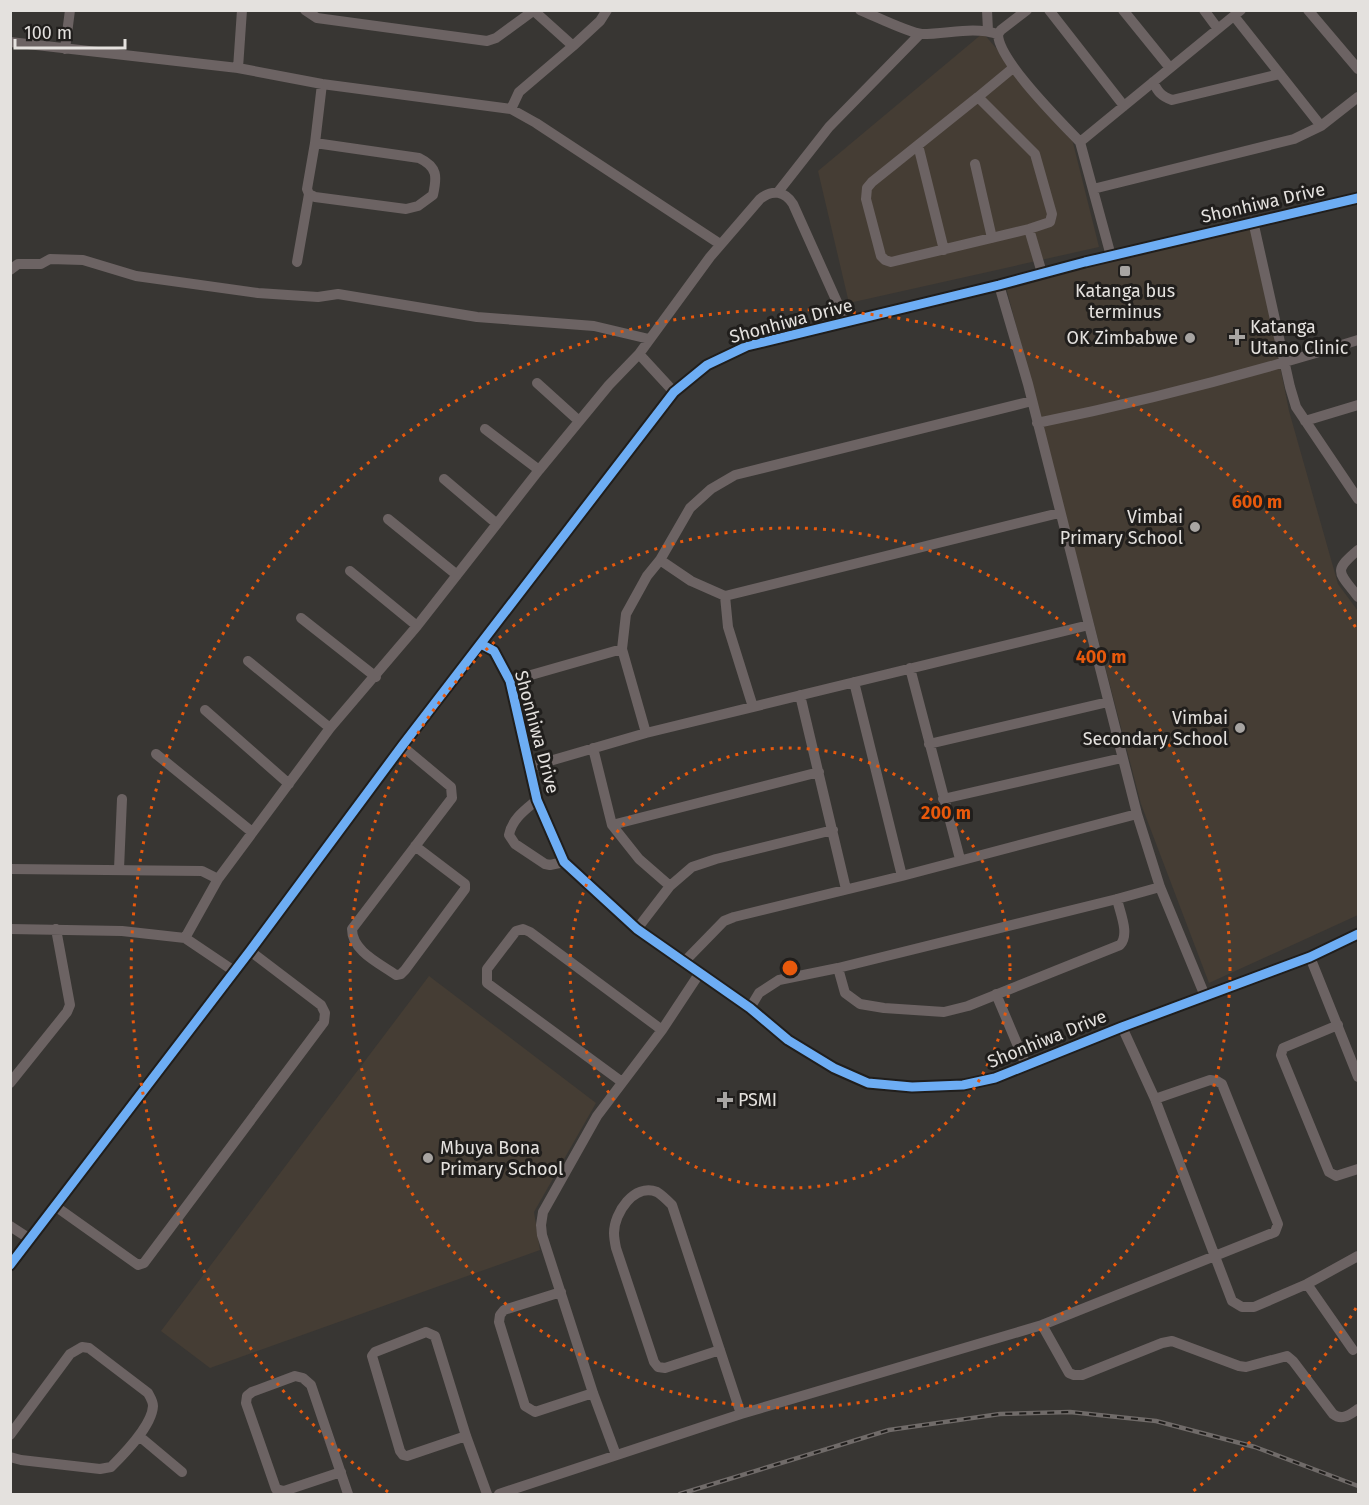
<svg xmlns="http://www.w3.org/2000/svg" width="1369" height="1505" font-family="'Fira Sans',sans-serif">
<rect width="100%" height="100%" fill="#383633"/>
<path fill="#453d34" d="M983,33L1071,135L1099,247L849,303L818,171Z
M1252,226L1289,411L1338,584L1358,611V915L1209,983L1141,804L1006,287Z
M429,976L596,1103L534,1212L540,1250L210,1368L161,1331Z"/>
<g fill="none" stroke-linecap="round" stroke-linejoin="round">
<path stroke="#6c6363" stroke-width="10" d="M305,10L317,18L487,41L496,38L533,11
M533,10L573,46
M860,10C875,16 909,33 922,34C949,34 972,26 998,34
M987,10L988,31
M1027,10L1001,30L998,34C998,60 1061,122 1080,142
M1049,10L1124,106
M1123,10L1170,68
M1204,10L1218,29
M1308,10L1358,69
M1234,16L1321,126
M10,42L238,68L322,84L511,109L536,123L720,244
M65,49L70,10
M238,68L242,10
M1153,82C1158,92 1161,96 1172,100L1280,74
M978,97L872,182L867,188L866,199L881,256L885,260L891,262L1029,229L1050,222L1052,214L1035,154L978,97L1013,68
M511,109L519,92L573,46L600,21L607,10
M315,143L419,158C438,167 437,177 433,195L418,206L406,209L315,197L309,194L307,189L315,143L322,84
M918,145L944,250
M975,164L992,238
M1093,189L1294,139L1321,126L1358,97
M778,192L829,127L920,34
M1253,221L1290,387L1296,407L1358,499
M1029,229L1042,273
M1111,256L1080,142L1241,10
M297,262L309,194
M10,270L18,264H41L50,259L83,260L136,276L258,293L318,297L338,294L477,317L594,326L649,339
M999,285L1028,384L1137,814L1160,887L1205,996
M639,354L710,257L760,199C772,189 785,191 793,204L846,322
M537,383L579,421
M1305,421L1358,405
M1037,423C1146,401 1253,373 1358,340
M485,429L539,470
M444,479L497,524
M388,519L457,575
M1358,550C1332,572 1339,572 1358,597
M660,560L690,508L711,489L735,475L1032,401
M350,571L417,626
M725,596L728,627L753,707
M301,618L376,677
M481,644L494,651L510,681L537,800L564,862L637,929L750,1008L788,1040L834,1068L868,1083L912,1087L963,1085L995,1078L1122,1027L1310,957L1358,934
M248,661L330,728
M910,668L960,859
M510,681L622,649
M854,682L902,876
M800,695L846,889
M205,710L289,784
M646,733L622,649L626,614L647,576L660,560L691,581L725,596L1059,513
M929,744L1108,702
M402,746L451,787L452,798L352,929C352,951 379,963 396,975L401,974L405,970L465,889V884L415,846
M593,748L612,825L639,859L670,886
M156,754L252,832
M529,767L646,733L1089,625
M943,799L1122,758
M537,800C525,810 512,819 509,835L515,844L545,864L550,865L564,862
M612,825L819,772
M10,869L202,871L218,879
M119,869L122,799
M10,929L122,931L185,938
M637,929L670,886L692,867L716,859L833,830
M1310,957L1358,1077
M684,962L724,921L734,917L902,876L1137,814
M838,968L845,993L860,1004L884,1008L944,1012L968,1006L1120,945C1130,934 1120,913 1117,899
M234,971L185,938L218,879L330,728L417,626L539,470L609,385L639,354L674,392
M996,994L1026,1065
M750,1008L759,993L779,980L838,968L1117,899L1160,887
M1338,1025L1283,1048L1281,1055L1329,1172L1336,1176L1358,1169
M1122,1027L1155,1099L1232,1301L1242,1307H1254L1307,1284L1358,1256
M622,1082L487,983V969L516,931L523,929L530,932L662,1030
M10,1083L67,1012L70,1005L56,929
M55,1206L138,1265L144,1263L324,1022L325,1013L321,1005L250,951
M10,1226L30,1239
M10,1265L250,951L402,746L674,392L707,365L747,346L999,285L1085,262L1358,198
M1307,1284L1353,1350
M561,1292L504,1310L500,1315L499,1322L525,1406L535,1412L593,1393
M1042,1325L1069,1373L1074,1375H1082L1162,1343L1172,1341L1239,1366L1246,1367L1287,1356L1293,1361L1333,1414C1342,1421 1349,1415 1358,1409
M720,1350L665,1368L658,1367L654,1362L616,1248C615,1243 614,1238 614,1233C614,1213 634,1183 657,1192C662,1195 668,1201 672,1205L741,1414
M10,1435L70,1354L82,1347L89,1348L148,1393C150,1397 153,1401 153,1406C152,1426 124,1454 111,1467L100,1469L21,1460L10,1457
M139,1436L182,1472
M466,1436L407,1456L403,1455L400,1451L372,1356L375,1352L426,1332L435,1336L466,1436L487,1494
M616,1455L593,1393L542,1235L541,1225L543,1212L597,1116L662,1030L699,974
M341,1472L284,1491L276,1489L246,1403L247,1396L252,1392L295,1376L303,1378L311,1385L348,1494
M499,1494L741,1414L1042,1325L1275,1232L1278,1224L1222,1084L1217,1081L1210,1080L1155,1099"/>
<defs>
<path id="rail" d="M680,1494L889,1430L1000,1414L1070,1412L1156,1421L1255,1447L1358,1486"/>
</defs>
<use href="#rail" stroke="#706b69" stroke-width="4.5"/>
<use href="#rail" stroke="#201e1c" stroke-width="2" stroke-dasharray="7" stroke-linecap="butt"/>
<defs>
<path id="cycleway" d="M481,644L494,651L510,681L537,800L564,862L637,929L750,1008L788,1040L834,1068L868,1083L912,1087L963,1085L995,1078L1122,1027L1310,957L1358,934
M10,1265L250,951L402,746L674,392L707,365L747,346L999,285L1085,262L1358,198"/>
</defs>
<use href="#cycleway" stroke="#201e1c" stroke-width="13"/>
<use href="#cycleway" stroke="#6dadf4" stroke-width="9"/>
</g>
<g fill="none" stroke="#e8590c" stroke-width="3" stroke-dasharray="3 6">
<circle cx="790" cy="968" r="220"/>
<circle cx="790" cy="968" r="440"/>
<path d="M1356 1308A660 660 0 0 1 1192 1492M388 1492A660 660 0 1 1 1356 628"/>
</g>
<g fill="#a8a5a2" stroke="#201e1c" stroke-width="2">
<rect x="1119" y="265" width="12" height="12" rx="3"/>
<path d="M1234 328h6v6h6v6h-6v6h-6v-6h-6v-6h6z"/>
<circle cx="1190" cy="338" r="6"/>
<circle cx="1195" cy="527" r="6"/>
<circle cx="1240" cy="728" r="6"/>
<path d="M722 1091h6v6h6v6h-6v6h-6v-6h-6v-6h6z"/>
<circle cx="428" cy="1158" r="6"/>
</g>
<g text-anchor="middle" stroke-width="6" stroke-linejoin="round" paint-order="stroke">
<g font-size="18" fill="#e4e1de" stroke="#201e1c">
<text transform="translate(1263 203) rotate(-13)" y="6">Shonhiwa Drive</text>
<text transform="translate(791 321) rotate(-15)" y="6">Shonhiwa Drive</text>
<text transform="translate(537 732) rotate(75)" y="6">Shonhiwa Drive</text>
<text transform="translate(1047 1039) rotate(-22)" y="6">Shonhiwa Drive</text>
</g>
<g font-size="18" fill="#e4e1de" stroke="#201e1c" text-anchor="start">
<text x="1125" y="297" text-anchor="middle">Katanga bus<tspan x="1125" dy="21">terminus</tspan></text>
<text x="1250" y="333">Katanga<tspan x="1250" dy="21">Utano Clinic</tspan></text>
<text x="1178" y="344" text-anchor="end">OK Zimbabwe</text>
<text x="1183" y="523" text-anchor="end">Vimbai<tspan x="1183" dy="21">Primary School</tspan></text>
<text x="1228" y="724" text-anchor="end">Vimbai<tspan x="1228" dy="21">Secondary School</tspan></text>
<text x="738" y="1106">PSMI</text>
<text x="440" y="1154">Mbuya Bona<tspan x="440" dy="21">Primary School</tspan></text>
</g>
</g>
<circle cx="790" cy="968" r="9" fill="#e8590c" stroke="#201e1c" stroke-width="3"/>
<g font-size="18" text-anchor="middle" font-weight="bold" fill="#e8590c" stroke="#201e1c" stroke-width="6" stroke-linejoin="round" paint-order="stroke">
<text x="1257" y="508">600 m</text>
<text x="1101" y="663">400 m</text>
<text x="946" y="819">200 m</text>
</g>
<rect width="1369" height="1505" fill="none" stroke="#e4e1de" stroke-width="24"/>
<path d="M15 39v9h110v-9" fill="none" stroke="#e4e1de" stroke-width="3"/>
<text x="24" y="39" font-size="18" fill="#e4e1de" stroke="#201e1c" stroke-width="4.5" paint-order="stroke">100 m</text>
</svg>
